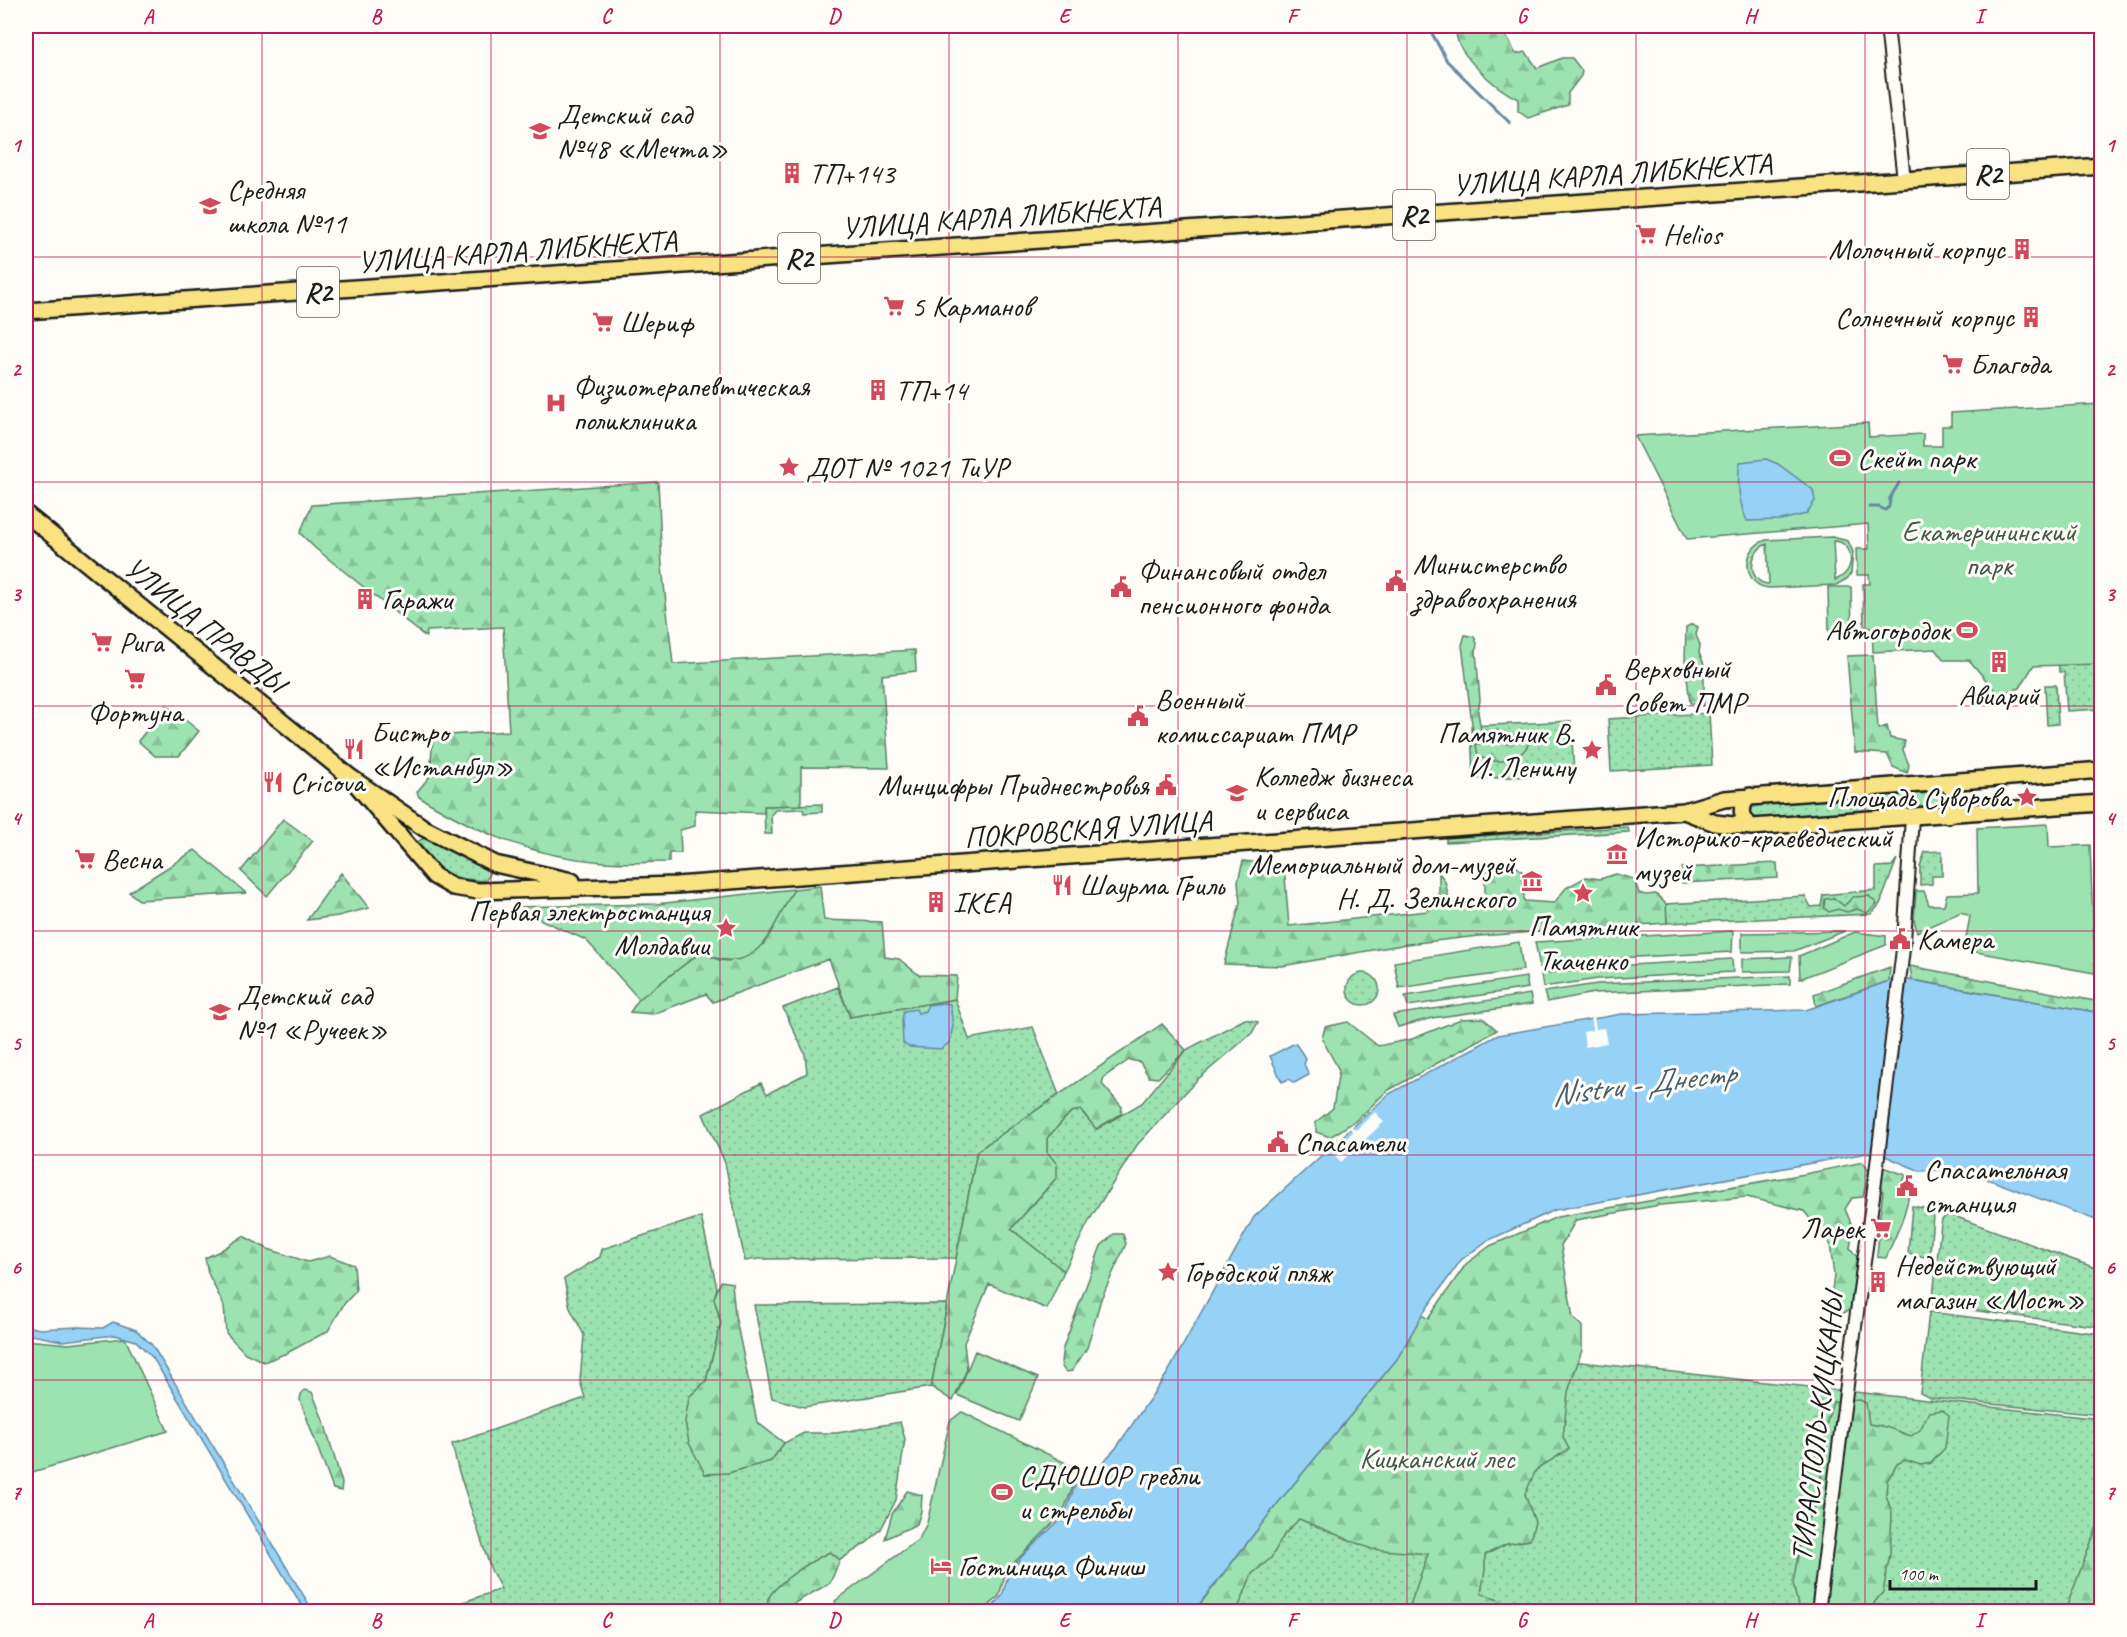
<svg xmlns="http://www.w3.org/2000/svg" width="2127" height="1637" font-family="Caveat,sans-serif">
<defs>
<pattern id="grass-dots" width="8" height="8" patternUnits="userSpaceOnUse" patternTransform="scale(1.5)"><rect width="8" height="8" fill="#9ce3b1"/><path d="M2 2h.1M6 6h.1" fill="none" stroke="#86c298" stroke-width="1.8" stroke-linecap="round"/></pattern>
<pattern id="forest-firs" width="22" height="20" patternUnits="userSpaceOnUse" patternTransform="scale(1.5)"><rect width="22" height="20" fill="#9ce3b1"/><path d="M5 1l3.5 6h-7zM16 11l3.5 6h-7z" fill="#86c298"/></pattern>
<pattern id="cemetery-stones" width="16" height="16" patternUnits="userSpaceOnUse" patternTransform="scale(1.5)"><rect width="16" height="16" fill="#9ce3b1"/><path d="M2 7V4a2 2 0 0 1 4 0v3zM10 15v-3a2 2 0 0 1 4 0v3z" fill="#86c298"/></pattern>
</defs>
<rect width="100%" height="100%" fill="#fdfcf7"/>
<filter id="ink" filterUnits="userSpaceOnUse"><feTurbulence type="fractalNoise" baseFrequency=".0167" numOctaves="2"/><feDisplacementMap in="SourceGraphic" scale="12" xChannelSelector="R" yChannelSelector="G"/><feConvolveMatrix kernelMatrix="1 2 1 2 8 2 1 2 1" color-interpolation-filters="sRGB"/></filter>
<g filter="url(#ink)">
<path fill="url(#grass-dots)" stroke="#5c8066" stroke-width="1.5" d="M2101,595V709L2067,711L2064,672H2059L2055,597Z
M2045,685H2056L2058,724L2047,725Z
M1709,713L1712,765L1611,771L1608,719Z
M1571,721L1574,774L1473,779L1471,726Z
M1943,792L1947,793L1948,803L1944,807L1756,818L1750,812L1753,804Z
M822,804V812L804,813L803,809L775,810L771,815L772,834H765L764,806Z
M1628,827L1629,832L1446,842V838Z
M426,837L489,869V876L485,881C447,879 443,873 418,846L417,842Z
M1942,851V876H1932V884L1920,885V866L1925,852Z
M1897,859L1880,904L1871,914L1667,923L1666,904L1805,896L1811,907L1821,906L1823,895L1876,890V867L1892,866Z
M1347 989a16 16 0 1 1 32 0a16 16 0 1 1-32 0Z
M838,987L850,1017L955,999L969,1039L1033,1027L1059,1095L977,1151L956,1258L758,1259L745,1261L725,1163L703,1114L761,1083L767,1094L807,1073L805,1054L783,1008Z
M1245,1019L1258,1022L1252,1033L1197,1080L1137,1145L1090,1219L1064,1271L1011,1229L1057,1177L1047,1152V1138L1071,1112L1080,1110L1097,1129L1142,1103L1186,1050Z
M1912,1206L1928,1209L1933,1215L1930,1253L1925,1257L1908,1253Z
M1947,1215L1954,1216L2101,1270V1327L1932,1305L1941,1224L1942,1220Z
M701,1217L717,1288L714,1298L721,1323L706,1381L689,1397L705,1474L728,1473L771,1461L784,1443L804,1433H837L900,1422L905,1439L896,1500L881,1529L868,1542L840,1560L830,1552C814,1560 776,1583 768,1599C768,1600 767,1608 767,1609L763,1611L435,1612L501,1589L491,1570L458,1469L452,1444L585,1398L580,1381L584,1335L570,1308L564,1279L600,1257L602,1249Z
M947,1304L931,1387L804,1407L772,1398L754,1305Z
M1929,1312L2101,1334V1415L1931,1398L1920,1393Z
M1581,1362L2101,1419V1611L1194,1612L1278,1503L1546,1368Z"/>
<path fill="url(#forest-firs)" stroke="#5c8066" stroke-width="1.5" d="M1465,26H1500L1516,54L1526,52L1537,68L1562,58H1572L1582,71L1581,76L1568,93V105L1528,118L1518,111V99C1498,90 1455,54 1456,31Z
M658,482L662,567L673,664L915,650L916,671L882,675L889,768L801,767V805L764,806V813L695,810V826L680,830L681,853H669V862C648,862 625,864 604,862C533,857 479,833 419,797L417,792L430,776L433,736L509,731L503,627L427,631L426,637L315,548L300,533L312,505Z
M1692,624L1698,627L1696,635L1700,645L1699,653L1704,664V705L1698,706L1690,703L1685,660L1686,627Z
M1465,635L1474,637L1477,643L1476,652L1480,700L1478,712L1481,730L1498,731L1530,740C1522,762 1497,766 1478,756L1472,724L1462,645Z
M1873,655L1878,729L1887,726L1890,738L1905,741L1903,750L1909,765L1907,773L1893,767L1887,754L1855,752L1847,656Z
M167,705L199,731L179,756H155L138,741Z
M283,819L313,841L267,896L241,871Z
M195,850L246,893L139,900L129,892Z
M1243,861L1284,865L1289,926L1428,911L1430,901L1439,899V873C1450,885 1444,889 1450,899C1458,912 1476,904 1485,898V873L1489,862L1517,867L1523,872L1524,901L1554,903L1566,888L1586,877L1600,879L1616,874L1634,879L1639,893L1646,895L1656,894L1666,904L1667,923L1479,936L1407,944L1282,966L1224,964L1240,903L1238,881Z
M341,873L369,908L338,916L307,920Z
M820,886L824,920L882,922L885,957L899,959L919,975L957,976L955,999L850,1017L829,959L713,1002L706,994L653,1014L630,1012L639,999L701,952L719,960L730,961L764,944L794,889Z
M1869,896L1877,904L1867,913L1857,909L1847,912L1838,909L1829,912L1824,908L1825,899L1834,898L1844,906L1853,897Z
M1910,966L2101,1002V1013L1912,980Z
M1890,967L1889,981L1816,1006L1814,994Z
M1483,1018L1497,1030L1387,1091L1357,1120L1330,1137L1316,1132V1122L1333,1108L1339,1070L1322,1039L1325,1027L1348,1022L1378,1046L1412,1039L1461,1019Z
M1162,1024L1186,1050L1158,1078L1149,1077L1140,1062L1129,1060L1104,1077L1102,1084L1122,1107L1121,1114L1096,1129L1081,1110L1071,1112L1047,1138V1152L1057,1164V1177L1011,1229L1064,1271L1047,1309L989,1284L964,1343L967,1369L953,1401L931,1387L977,1151Z
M1863,1162L1869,1171L1863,1197L1852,1198L1845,1209L1853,1228L1850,1248L1857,1257L1852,1308L1839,1316L1830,1303L1834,1276L1830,1244L1804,1211L1747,1197L1660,1205L1576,1220L1561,1245L1573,1318L1582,1326V1350L1568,1392L1563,1437L1569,1449L1536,1470L1525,1494L1535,1522L1530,1540L1507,1544L1485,1555V1571L1481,1593L1499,1600L1518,1611H1408L1428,1554L1371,1549L1299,1519L1284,1535L1271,1558L1252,1574L1237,1611L1194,1612L1278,1503L1397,1359L1422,1315L1428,1319L1466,1264L1490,1246L1557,1217L1805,1174Z
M1882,1167L1906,1175L1902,1184L1903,1189L1908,1191V1200L1902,1221L1886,1258L1877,1257L1879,1232H1883V1225L1879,1224L1883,1191L1879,1190Z
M1114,1234H1123L1126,1244L1101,1299L1087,1348L1072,1371L1066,1372C1058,1365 1062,1357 1063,1348L1101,1246Z
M243,1236L268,1249L308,1262L330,1256L354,1265L356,1291L344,1304L328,1331L287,1353L264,1362L245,1353L226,1333L224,1306L208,1273L205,1258L220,1251Z
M721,1281L732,1283L735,1315L757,1422L784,1443L771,1461L728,1473L705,1474L689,1443L685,1422L689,1397L706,1381L721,1323L714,1298Z
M305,1390L312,1392L325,1425L342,1483L341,1491L333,1489L300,1400L301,1394Z
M1860,1400L1866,1403L1869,1424L1886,1427L1911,1436L1920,1430L1929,1412L1942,1410L1949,1415L1945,1448L1931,1463L1922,1465L1904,1460L1897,1464L1887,1481L1886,1495L1892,1513L1890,1554L1883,1592L1874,1603L1875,1611H1799L1793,1583L1803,1528L1815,1507L1820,1485L1826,1425L1833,1402Z
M907,1491L922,1495L921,1511L917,1524L885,1539L892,1514Z
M2101,1516V1611H2065Z
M830,1552L840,1560L830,1583L784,1609H767C767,1608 768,1600 768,1599C776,1582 813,1560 830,1552Z"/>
<path fill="url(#cemetery-stones)" stroke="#5c8066" stroke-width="1.5" d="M1777,863L1778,878L1682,883V868Z"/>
<path fill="#9ce3b1" stroke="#5c8066" stroke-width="1.5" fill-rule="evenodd" d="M2101,404V664L2033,666L2020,688L1998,694L1969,660H1944L1936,649L1873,652L1872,628L1864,627L1863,584H1870L1869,575H1857L1856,549H1869L1868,524L1687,539L1635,436L1868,423L1869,437L1923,434V446H1942V426H1951V413Z
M1832,537L1848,541L1853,552L1851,573L1847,579L1836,585L1769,588C1744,587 1739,549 1766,540ZM1833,541C1855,541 1857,573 1835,580ZM1767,544L1769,583L1768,584C1747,582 1748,551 1767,544Z
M1828,587H1851L1852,632H1829Z
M2048,824L2049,847L2090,845L2095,973L1964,950L1970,916L1961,912L1917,932L1914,920L1916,891H1924L1929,905H1944L1947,894L1978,893L1977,828Z
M794,889C771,929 758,981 701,952L639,999L586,940L513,907L656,904Z
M1733,931L1732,952L1597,959L1540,968L1535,942Z
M1845,931L1794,951L1742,952V933Z
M1855,932L1886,936V945L1800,979L1799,956Z
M1519,942L1523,970L1399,988L1394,962Z
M1792,957L1790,971L1742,972V959Z
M1732,959L1733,972L1598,979L1543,987L1541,974L1597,967Z
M1790,976V984L1594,993L1547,1002L1544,992L1597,984Z
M1526,977L1528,988L1408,1006L1405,996Z
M1530,994L1532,1004L1432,1018L1398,1027L1393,1015Z
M125,1338L168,1431L26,1474V1340L68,1344Z
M975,1351L1038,1378L1019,1421L957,1395Z
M962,1412L1080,1470L1062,1514L1006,1571L999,1596L984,1611H838L835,1601L919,1539L927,1523L950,1421Z"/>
<path fill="#96d1f6" stroke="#65899f" stroke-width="1.5" d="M1766,459L1778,464L1813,490L1815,501L1806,514L1781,520L1747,521C1739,503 1737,481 1740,462Z
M1898,978L2101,1013V1222L1961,1169L1920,1171L1878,1153H1867L1555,1210L1487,1241L1461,1260L1422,1315L1397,1359L1278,1503L1194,1611L988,1612L1002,1596L1009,1572L1025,1553L1064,1516L1077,1480L1091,1475L1116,1448L1167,1374L1254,1217L1389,1094L1498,1035L1622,1014L1806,1010Z
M943,1003L950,1004L953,1026L950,1042L941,1049L909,1047L903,1043L902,1020L904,1011L916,1009L918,1013L925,1011L928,1005Z
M1295,1043L1306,1059L1304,1064L1309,1075L1294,1083L1289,1079L1282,1082L1270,1056Z
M113,1322L136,1330L152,1345L313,1611H305L153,1358L136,1341L115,1335L62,1341L26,1334V1326L40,1329L77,1327L103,1328Z"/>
<path fill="#fdfcf7" d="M1591,1016H1594L1596,1029L1604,1028L1607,1043L1585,1047L1583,1032L1593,1030Z
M1375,1112L1384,1122L1341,1162L1332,1152L1353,1132L1349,1127L1351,1126L1356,1130Z"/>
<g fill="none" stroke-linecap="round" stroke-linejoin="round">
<path stroke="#65899f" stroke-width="3" d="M1428,26L1447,61L1510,123
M1869,507H1879L1885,510L1889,507L1890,498L1899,483"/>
<defs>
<path id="minor" d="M1887,26L1904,180
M1818,1612L1846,1392L1874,1189L1904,941L1912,817"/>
<path id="major" d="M1875,182L2102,166
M26,311L1873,182
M26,514L350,777L424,828L495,864L572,881
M350,777L434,876L453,887L478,891L676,885L1684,811L1724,799L2102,770
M1945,782L1953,790L1954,805L1948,815
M1750,796C1739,805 1740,819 1752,827
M1684,811L1715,823L1752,827L2102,803"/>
</defs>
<use href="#minor" stroke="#1c1c1c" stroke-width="16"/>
<use href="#major" stroke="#1c1c1c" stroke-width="20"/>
<use href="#minor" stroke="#fdfcf7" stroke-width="12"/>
<use href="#major" stroke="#f8e281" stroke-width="15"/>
</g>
</g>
<path fill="none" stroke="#c2185b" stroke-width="1.5" stroke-opacity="0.55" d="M262,26V1612M491,26V1612M720,26V1612M949,26V1612M1178,26V1612M1407,26V1612M1636,26V1612M1865,26V1612M26,257H2102M26,482H2102M26,706H2102M26,931H2102M26,1155H2102M26,1380H2102"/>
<defs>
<symbol id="school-bare" viewBox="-9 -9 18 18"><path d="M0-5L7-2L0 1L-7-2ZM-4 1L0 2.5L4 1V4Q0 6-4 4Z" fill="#d1495b" stroke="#fdfcf7" stroke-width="2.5" paint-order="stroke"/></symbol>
<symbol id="building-bare" viewBox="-9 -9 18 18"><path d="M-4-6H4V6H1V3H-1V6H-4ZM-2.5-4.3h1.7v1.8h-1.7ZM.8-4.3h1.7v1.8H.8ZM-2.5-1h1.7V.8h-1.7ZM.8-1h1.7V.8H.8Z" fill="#d1495b" stroke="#fdfcf7" stroke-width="2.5" paint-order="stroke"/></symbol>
<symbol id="supermarket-bare" viewBox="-9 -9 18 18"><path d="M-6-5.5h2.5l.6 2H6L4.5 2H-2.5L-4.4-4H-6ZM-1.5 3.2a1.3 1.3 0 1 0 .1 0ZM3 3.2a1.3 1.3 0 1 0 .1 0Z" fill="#d1495b" stroke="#fdfcf7" stroke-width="2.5" paint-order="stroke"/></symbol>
<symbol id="hospital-bare" viewBox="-9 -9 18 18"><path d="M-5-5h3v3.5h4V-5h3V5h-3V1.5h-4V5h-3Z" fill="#d1495b" stroke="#fdfcf7" stroke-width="2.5" paint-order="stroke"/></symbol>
<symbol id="stadium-bare" viewBox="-9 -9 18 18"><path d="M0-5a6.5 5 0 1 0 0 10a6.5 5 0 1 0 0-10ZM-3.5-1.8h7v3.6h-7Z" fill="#d1495b" stroke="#fdfcf7" stroke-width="2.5" paint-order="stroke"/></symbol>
<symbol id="sight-bare" viewBox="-9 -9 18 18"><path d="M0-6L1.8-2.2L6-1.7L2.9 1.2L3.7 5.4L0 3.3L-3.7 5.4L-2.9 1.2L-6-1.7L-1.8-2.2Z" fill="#d1495b" stroke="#fdfcf7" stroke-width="2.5" paint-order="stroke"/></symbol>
<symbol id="civic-bare" viewBox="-9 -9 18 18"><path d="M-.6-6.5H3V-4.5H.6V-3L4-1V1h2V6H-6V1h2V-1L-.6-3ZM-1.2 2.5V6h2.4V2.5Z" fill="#d1495b" stroke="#fdfcf7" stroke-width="2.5" paint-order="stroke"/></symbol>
<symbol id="restaurant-bare" viewBox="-9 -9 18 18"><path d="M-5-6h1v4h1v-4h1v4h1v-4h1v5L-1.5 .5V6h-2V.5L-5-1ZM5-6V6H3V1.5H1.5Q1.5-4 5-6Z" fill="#d1495b" stroke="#fdfcf7" stroke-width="2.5" paint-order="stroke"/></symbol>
<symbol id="university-bare" viewBox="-9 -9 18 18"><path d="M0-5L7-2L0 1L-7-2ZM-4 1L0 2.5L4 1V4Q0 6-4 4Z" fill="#d1495b" stroke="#fdfcf7" stroke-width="2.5" paint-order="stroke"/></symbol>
<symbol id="museum-bare" viewBox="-9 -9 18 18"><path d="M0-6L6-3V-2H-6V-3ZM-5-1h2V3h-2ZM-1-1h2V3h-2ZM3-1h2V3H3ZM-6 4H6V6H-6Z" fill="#d1495b" stroke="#fdfcf7" stroke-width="2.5" paint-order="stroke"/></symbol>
<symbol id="hotel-bare" viewBox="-9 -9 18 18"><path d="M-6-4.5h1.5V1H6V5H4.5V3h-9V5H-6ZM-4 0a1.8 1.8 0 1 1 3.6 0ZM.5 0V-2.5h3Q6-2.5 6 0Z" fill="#d1495b" stroke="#fdfcf7" stroke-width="2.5" paint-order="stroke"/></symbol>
</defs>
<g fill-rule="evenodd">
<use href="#school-bare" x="525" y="116" width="30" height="30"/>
<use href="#building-bare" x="777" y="158" width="30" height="30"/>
<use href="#school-bare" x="195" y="191" width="30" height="30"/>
<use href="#supermarket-bare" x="1631" y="219" width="30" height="30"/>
<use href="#building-bare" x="2007" y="234" width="30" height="30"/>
<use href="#supermarket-bare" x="879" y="291" width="30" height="30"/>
<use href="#building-bare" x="2016" y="302" width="30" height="30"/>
<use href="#supermarket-bare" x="588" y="307" width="30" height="30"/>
<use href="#supermarket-bare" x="1938" y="349" width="30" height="30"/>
<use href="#building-bare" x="863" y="375" width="30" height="30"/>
<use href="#hospital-bare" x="541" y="388" width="30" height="30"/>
<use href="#stadium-bare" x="1825" y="443" width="30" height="30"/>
<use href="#sight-bare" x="774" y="452" width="30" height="30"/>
<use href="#civic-bare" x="1381" y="566" width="30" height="30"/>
<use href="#civic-bare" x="1106" y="572" width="30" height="30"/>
<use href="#building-bare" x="350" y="584" width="30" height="30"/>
<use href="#stadium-bare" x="1952" y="615" width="30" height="30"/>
<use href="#supermarket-bare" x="87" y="627" width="30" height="30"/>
<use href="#building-bare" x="1984" y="647" width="30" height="30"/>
<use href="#supermarket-bare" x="120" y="664" width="30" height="30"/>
<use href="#civic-bare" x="1591" y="670" width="30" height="30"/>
<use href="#civic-bare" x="1123" y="701" width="30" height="30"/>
<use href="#restaurant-bare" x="339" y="734" width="30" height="30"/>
<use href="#sight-bare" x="1577" y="735" width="30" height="30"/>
<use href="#restaurant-bare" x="258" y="767" width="30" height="30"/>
<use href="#civic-bare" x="1151" y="770" width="30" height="30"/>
<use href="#university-bare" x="1222" y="778" width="30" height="30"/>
<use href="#sight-bare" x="2012" y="782" width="30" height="30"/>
<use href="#museum-bare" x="1602" y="839" width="30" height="30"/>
<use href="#supermarket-bare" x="70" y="844" width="30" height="30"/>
<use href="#museum-bare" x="1517" y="866" width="30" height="30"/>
<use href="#restaurant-bare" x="1047" y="870" width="30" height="30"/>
<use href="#sight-bare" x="1568" y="878" width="30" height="30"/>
<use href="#building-bare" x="921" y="887" width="30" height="30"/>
<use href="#sight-bare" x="711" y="913" width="30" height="30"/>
<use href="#civic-bare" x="1885" y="924" width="30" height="30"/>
<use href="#school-bare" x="205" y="997" width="30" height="30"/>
<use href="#civic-bare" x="1263" y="1127" width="30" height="30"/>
<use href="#civic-bare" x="1892" y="1171" width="30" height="30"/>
<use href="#supermarket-bare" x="1866" y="1213" width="30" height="30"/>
<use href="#sight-bare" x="1153" y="1257" width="30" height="30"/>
<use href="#building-bare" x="1863" y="1267" width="30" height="30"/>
<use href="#stadium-bare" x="987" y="1477" width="30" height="30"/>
<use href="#hotel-bare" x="926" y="1551" width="30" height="30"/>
</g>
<g text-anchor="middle" stroke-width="6" stroke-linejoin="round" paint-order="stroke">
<g fill="#fdfcf7" stroke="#605f5e" stroke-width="1.5">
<rect x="1967" y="149" width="42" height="50" rx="4.5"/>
<rect x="1393" y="190" width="42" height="50" rx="4.5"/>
<rect x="778" y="233" width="42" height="50" rx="4.5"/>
<rect x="297" y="267" width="42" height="50" rx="4.5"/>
</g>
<g font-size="28" font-weight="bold" fill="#1c1c1c">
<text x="1988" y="184">R2</text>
<text x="1414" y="225">R2</text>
<text x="799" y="268">R2</text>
<text x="318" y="302">R2</text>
</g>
<g font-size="30" fill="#1c1c1c" stroke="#fdfcf7" text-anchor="start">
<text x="557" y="124">Детский сад<tspan x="557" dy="34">№48 «Мечта»</tspan></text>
<text x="809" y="183">ТП+143</text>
<text x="227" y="199">Средняя<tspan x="227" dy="34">школа №11</tspan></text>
<text x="1663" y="244">Helios</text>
<text x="2005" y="259" text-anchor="end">Молочный корпус</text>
<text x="911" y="316">5 Карманов</text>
<text x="2014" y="327" text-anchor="end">Солнечный корпус</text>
<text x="620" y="332">Шериф</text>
<text x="1970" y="374">Благода</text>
<text x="573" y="396">Физиотерапевтическая<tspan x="573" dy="34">поликлиника</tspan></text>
<text x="895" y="400">ТП+14</text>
<text x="1857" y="468">Скейт парк</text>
<text x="806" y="477">ДОТ № 1021 ТиУР</text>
<text x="1413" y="574">Министерство<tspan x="1413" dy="34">здравоохранения</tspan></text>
<text x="1138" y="580">Финансовый отдел<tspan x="1138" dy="34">пенсионного фонда</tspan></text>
<text x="382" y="609">Гаражи</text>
<text x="1950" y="640" text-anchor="end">Автогородок</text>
<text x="119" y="652">Рига</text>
<text x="1623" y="678">Верховный<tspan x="1623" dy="34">Совет ПМР</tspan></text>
<text x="1999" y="705" text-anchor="middle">Авиарий</text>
<text x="1155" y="709">Военный<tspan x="1155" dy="34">комиссариат ПМР</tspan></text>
<text x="135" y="722" text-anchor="middle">Фортуна</text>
<text x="371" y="742">Бистро<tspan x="371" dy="34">«Истанбул»</tspan></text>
<text x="1575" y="743" text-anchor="end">Памятник В.<tspan x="1575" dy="34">И. Ленину</tspan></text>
<text x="1254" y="786">Колледж бизнеса<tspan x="1254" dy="34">и сервиса</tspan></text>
<text x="290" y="792">Cricova</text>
<text x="1149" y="795" text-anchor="end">Минцифры Приднестровья</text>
<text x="2010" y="807" text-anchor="end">Площадь Суворова</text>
<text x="1634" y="847">Историко-краеведческий<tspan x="1634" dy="34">музей</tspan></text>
<text x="102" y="869">Весна</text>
<text x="1515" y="874" text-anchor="end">Мемориальный дом-музей<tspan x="1515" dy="34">Н. Д. Зелинского</tspan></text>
<text x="1079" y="895">Шаурма Гриль</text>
<text x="953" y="912">IKEA</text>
<text x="709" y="921" text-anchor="end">Первая электростанция<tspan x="709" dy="34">Молдавии</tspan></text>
<text x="1583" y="936" text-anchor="middle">Памятник<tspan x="1583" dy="34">Ткаченко</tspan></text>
<text x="1917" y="949">Камера</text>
<text x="237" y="1005">Детский сад<tspan x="237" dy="34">№1 «Ручеек»</tspan></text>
<text x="1295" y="1152">Спасатели</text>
<text x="1924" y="1179">Спасательная<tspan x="1924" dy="34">станция</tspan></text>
<text x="1864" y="1238" text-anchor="end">Ларек</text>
<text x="1895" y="1275">Недействующий<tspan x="1895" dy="34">магазин «Мост»</tspan></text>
<text x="1185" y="1282">Городской пляж</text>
<text x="1019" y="1485">СДЮШОР гребли<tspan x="1019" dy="34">и стрельбы</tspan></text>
<text x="958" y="1576">Гостиница Финиш</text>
</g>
<g font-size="30" fill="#1c1c1c" stroke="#fdfcf7">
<text transform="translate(1612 174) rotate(-4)" y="10">УЛИЦА КАРЛА ЛИБКНЕХТА</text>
<text transform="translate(1001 217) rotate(-4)" y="10">УЛИЦА КАРЛА ЛИБКНЕХТА</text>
<text transform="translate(517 251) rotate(-4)" y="10">УЛИЦА КАРЛА ЛИБКНЕХТА</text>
<text transform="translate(205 625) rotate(39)" y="10">УЛИЦА ПРАВДЫ</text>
<text transform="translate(1088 829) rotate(-4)" y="10">ПОКРОВСКАЯ УЛИЦА</text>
<text transform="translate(1817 1427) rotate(-83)" y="10">ТИРАСПОЛЬ-КИЦКАНЫ</text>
</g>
<g font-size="30" fill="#425849" stroke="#fdfcf7">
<text x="1989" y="541">Екатерининский<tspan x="1989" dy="34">парк</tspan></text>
<text x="1437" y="1468">Кицканский лес</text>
</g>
<g font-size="32" font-style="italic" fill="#475b68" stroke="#fdfcf7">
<text transform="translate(1643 1083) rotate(-7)" y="11">Nistru - Днестр</text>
</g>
</g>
<rect width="2127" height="1637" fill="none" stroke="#fdfcf7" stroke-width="66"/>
<path d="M1890 1580v9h146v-9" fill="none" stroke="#1c1c1c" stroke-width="3"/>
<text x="1899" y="1580" font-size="18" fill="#1c1c1c" stroke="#fdfcf7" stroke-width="4.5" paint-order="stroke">100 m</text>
<rect x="33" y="33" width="2061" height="1571" fill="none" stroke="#c2185b" stroke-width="2"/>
<g font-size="20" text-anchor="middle" font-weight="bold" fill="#c2185b">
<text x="148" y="23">A</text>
<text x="376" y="23">B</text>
<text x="606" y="23">C</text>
<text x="834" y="23">D</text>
<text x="1064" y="23">E</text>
<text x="1292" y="23">F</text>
<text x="1522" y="23">G</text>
<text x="1750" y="23">H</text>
<text x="1979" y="23">I</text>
<text x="16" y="152">1</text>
<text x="2110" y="152">1</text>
<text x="16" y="376">2</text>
<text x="2110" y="376">2</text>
<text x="16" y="601">3</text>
<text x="2110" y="601">3</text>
<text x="16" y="825">4</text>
<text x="2110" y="825">4</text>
<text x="16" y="1050">5</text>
<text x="2110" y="1050">5</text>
<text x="16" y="1274">6</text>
<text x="2110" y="1274">6</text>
<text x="16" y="1499">7</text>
<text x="2110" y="1499">7</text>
<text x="148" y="1627">A</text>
<text x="376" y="1627">B</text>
<text x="606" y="1627">C</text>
<text x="834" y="1627">D</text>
<text x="1064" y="1627">E</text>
<text x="1292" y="1627">F</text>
<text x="1522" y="1627">G</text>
<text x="1750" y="1627">H</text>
<text x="1979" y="1627">I</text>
</g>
</svg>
